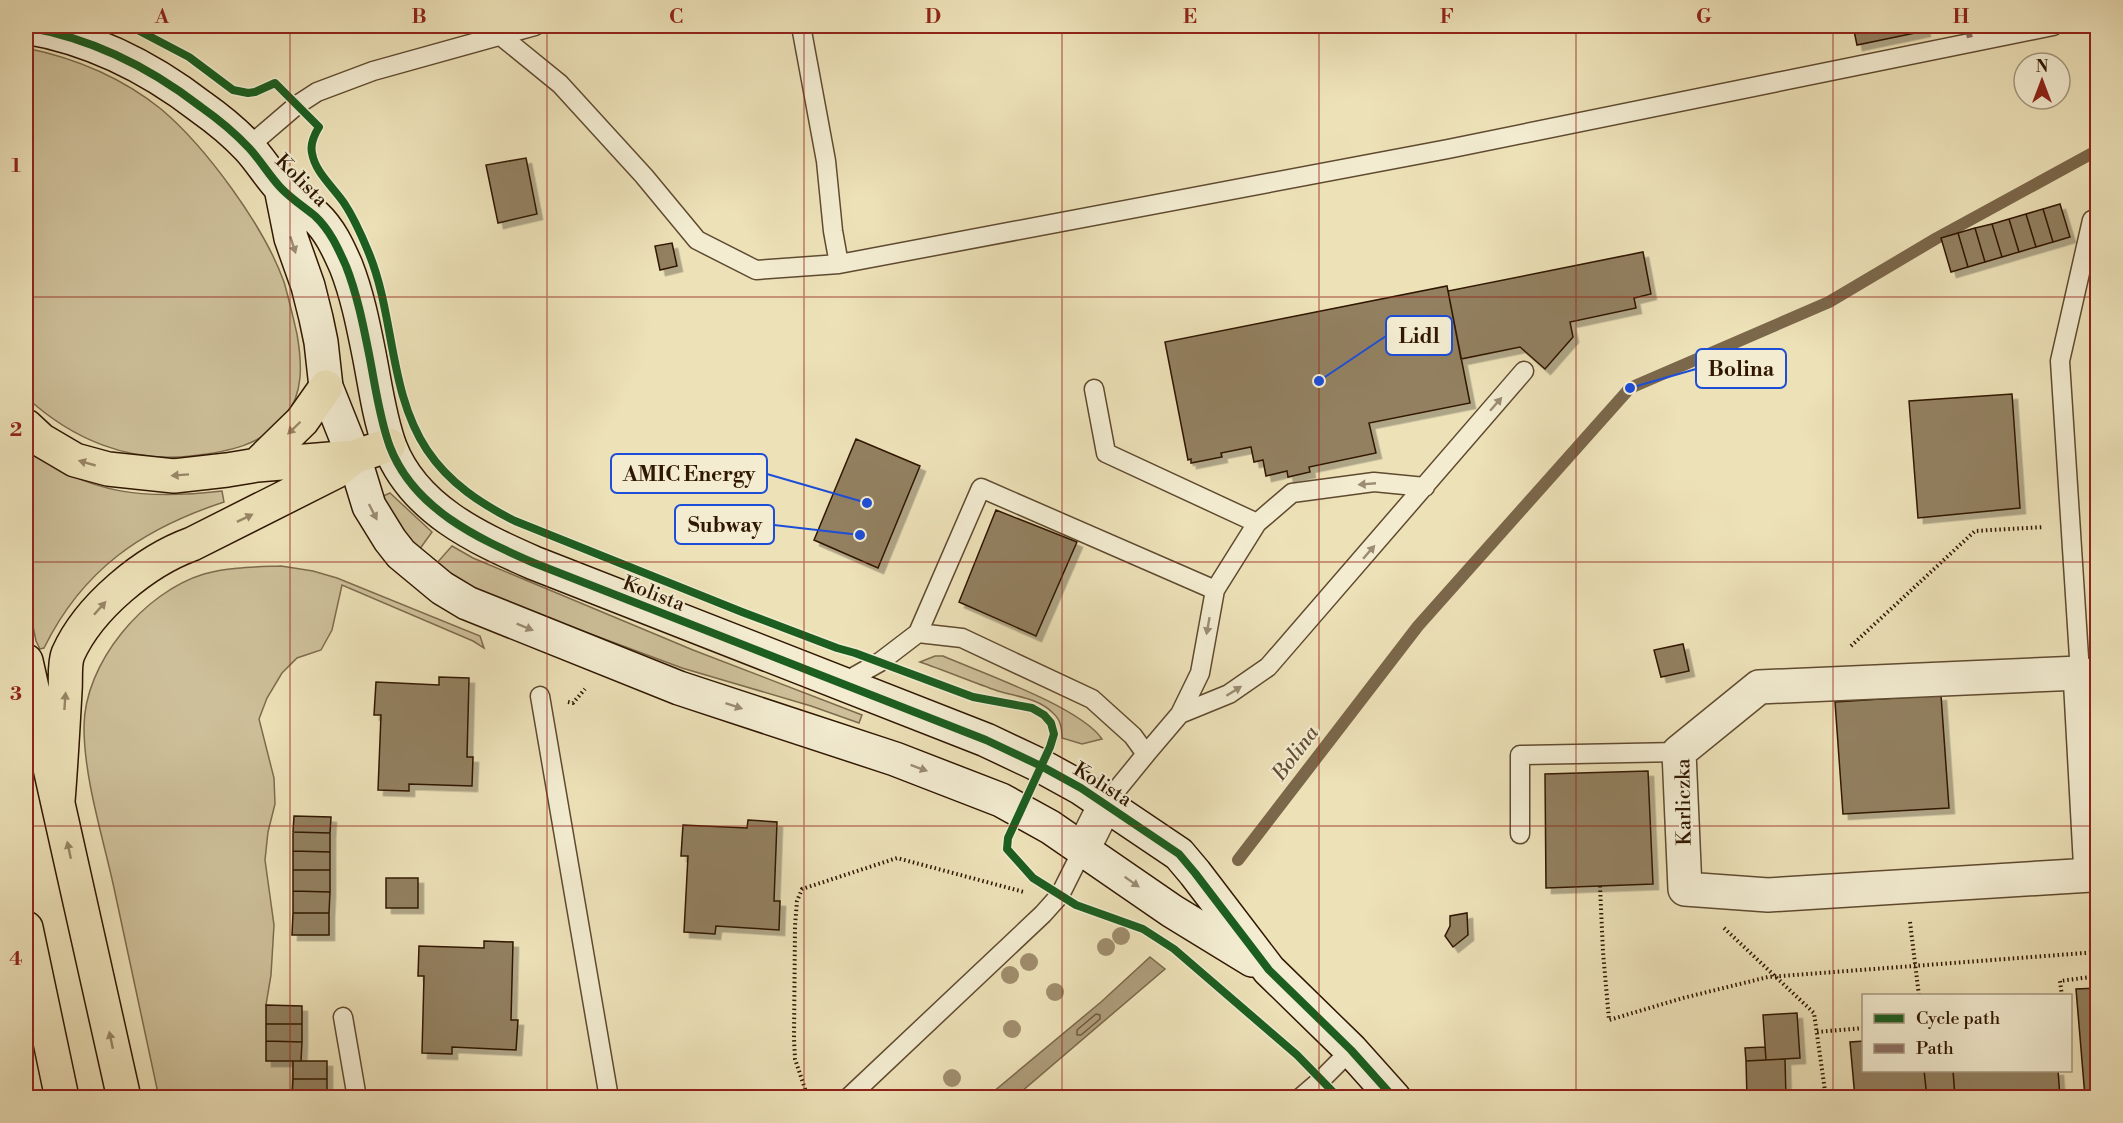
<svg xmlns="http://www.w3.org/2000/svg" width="2123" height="1123" font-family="'Libre Bodoni',serif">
<defs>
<filter id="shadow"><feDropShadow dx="5.5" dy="5.5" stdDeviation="0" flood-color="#0004"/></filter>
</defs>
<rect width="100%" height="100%" fill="#ede1b8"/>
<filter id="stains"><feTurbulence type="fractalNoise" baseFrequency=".00333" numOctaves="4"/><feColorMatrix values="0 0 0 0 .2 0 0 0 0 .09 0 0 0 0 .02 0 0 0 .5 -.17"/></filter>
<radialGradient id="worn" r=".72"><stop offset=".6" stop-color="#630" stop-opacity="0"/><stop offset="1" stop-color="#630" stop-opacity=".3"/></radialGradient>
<path fill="#cdbf99" stroke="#7e6b4d" stroke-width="1.5" d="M26,48C75,58 121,77 161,109C206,147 264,226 284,282C289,299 293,317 297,334C302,363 304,393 285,417C262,446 226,452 191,456C128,463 72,439 26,397Z
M26,449C89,495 146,500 222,491L224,502C142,529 83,569 44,648L40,649L36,641L26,592Z
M390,493L432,532L419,550L401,530L381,497Z
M452,546L473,558L693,650L862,715L859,723L811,706L682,668L513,605L483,593L436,564Z
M281,566L313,571L337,578L480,636L484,648L473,641L342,585L332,630L321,650L297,658L282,673L267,698L259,719L274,778L275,804L268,832L265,860L274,925L271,975L266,1005L293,1061L292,1097L159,1098C144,1028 129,958 114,888C103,837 84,779 84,727C84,663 144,592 204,574C228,567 256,567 281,566Z
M935,656H943C982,673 1080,707 1102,739L1082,744L1062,738C1062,729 1061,720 1053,713C1038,698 1018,697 998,691C972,682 946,671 920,662Z"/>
<path fill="#ad9c7a" stroke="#7b674a" stroke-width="1.5" d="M1150,957L1165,969L1015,1097H987L1101,1002Z"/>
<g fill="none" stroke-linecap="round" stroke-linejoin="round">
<path stroke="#6e5a3e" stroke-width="1.5" d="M1096,1014L1100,1015V1019L1081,1035H1077V1030Z"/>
<path stroke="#7b674a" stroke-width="12" d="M1238,860L1418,626L1630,388L1829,302L1937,238L2098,150"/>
</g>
<path fill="#928060" stroke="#301701" stroke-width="1.5" filter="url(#shadow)" d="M1853,26H1924L1925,31L1857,45Z
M526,158L537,214L498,223L486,165Z
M2060,204L2070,237L2053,242L2043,209Z
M2043,209L2053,242L2036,247L2026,214Z
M2026,214L2036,247L2019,252L2009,219Z
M2009,219L2019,252L2002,257L1992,224Z
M1992,224L2002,257L1985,262L1975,228Z
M1975,228L1985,262L1968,267L1958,233Z
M1958,233L1968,267L1951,272L1941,238Z
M672,243L677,266L660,270L655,246Z
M1643,252L1651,294L1634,298L1636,308L1570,322L1573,337L1545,369L1520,347L1461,359L1448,291Z
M1447,286L1470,403L1369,423L1376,453L1309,467L1310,472L1288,477L1287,471L1266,476L1263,460L1254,462L1251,447L1221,453L1222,457L1191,463V459L1188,460L1165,342Z
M2012,394L2020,508L1918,518L1909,401Z
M856,439L920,466L878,568L814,540Z
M996,510L1077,542L1036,636L959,602Z
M1683,644L1689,671L1661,677L1654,650Z
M439,677L469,678L467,757H473L472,786L409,784V791L378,790L381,715H374L376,682L439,685Z
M1941,695L1949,808L1843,814L1835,702Z
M1648,771L1653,884L1546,888L1545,774Z
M294,816L331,817L330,833L293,832Z
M748,820L777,822L774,901H780L779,930L716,926L715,934L684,932L688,856H681L683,825L747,828Z
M293,832L330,833V852L293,851Z
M293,851L330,852V870H293Z
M293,870H330V892L293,891Z
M386,878H418V908H386Z
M293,891L330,892L329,913H293Z
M293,913H329V935H292Z
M1467,913L1468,935L1453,947L1445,936L1450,926V916Z
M484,941L513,942L511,1020H518L516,1050L452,1047V1054L422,1053L424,976H418L419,946L484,948Z
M2098,988V1096L2085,1097L2076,989Z
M266,1005L302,1006V1024H266Z
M1797,1013L1800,1058L1766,1060L1763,1015Z
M266,1024H302V1042L266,1041Z
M266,1041L302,1042L301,1061H266Z
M1864,1041V1070H1924L1927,1098H1855L1850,1042Z
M1765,1047L1766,1060L1746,1061L1745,1048Z
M1785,1059L1786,1098H1747L1746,1061Z
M293,1061H327V1079H293Z
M1924,1070H1953L1955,1098H1927Z
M1953,1070H2058L2060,1097L1955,1098Z
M293,1079H327V1098H292Z"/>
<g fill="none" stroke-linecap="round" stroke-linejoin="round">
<defs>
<path id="lane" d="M801,26L826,161L833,231L839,264
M501,36L560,84L644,176L697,240L756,270L839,264L1448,149L2053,26
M248,147L297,105L317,92L373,71L535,26
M1094,389L1106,453L1257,523
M918,633L962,638L1092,699L1133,736L1146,754L1106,803
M2080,673L2060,361L2092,220H2098
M841,684L880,662L918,633L981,488L1215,590
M540,696L609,1098
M1180,714L1229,694L1268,667L1524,371
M1146,754L1180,714L1200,673L1215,590L1257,523L1292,493L1374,482L1425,487
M1520,834V755L1679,752
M343,1017L357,1098
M848,1098L1043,914L1060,895L1083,849
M1300,1098L1321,1080L1351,1050"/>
<path id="street" d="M1083,849L1106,803
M2091,875L2080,673L1759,687L1679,752L1685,889L1768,895L2091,875L2098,876"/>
<path id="secondary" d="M26,27C91,38 148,66 201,107C218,119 235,133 249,148C260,160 269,175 280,187C290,198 304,207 315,216C330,230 338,248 346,266C357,294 363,324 369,354C375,384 379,417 390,447C414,509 477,538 534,563L986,740L1041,766L1081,788L1179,854L1195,873L1269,970L1351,1050L1394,1098
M281,188L291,238L308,286L316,318L321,342L326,387L354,457L369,506L390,540L401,554L442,588L467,603L679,688L895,759L1001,800L1050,827L1172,911L1252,960"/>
<path id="primary" d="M26,426L41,440L75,460L108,469L174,476L227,470L257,465L354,457L389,445
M257,465L302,421L326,387
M26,661L124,1098
M58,801C61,764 63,727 65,691C66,680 64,664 68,654C89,607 145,561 192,544L335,472L354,457
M26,928L62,1098"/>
</defs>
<use href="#lane" stroke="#5f4a2f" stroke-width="21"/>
<use href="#street" stroke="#5f4a2f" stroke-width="36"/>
<use href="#secondary" stroke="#301701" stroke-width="36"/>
<use href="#primary" stroke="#301701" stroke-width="36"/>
<path stroke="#301701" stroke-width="4" stroke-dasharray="1.5 3" stroke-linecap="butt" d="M1851,646L1975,531L2044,527
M568,702L573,703L585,689
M1600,886L1603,952L1609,1020L1683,998L1768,977L2098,952
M1910,922L1919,996
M1724,928L1814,1013L1826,1098
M2062,996L2060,981L2098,976
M1817,1032L1864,1028
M808,1098L795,1059L794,1039L795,926L797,901L802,889L897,858L1024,892"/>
<use href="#lane" stroke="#f3ecd1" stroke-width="18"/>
<use href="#street" stroke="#f3ecd1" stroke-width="33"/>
<use href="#secondary" stroke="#f3ecd1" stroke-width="33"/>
<use href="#primary" stroke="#ede1b8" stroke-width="33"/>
<path stroke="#8d6e63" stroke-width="6" stroke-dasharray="12 6" stroke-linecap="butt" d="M1967,26L1971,42"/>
<defs>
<path id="cycleway" d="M130,26L189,57L233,90L248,93L255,92L275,83L319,127C314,135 310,144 312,153C315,172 333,187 344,203C354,218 361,234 368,251C395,315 388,391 427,450C449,483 481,504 515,521L742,612L837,648L855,653L973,697L1032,708L1044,715L1051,723L1054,734L1050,747L1008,838L1007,849L1033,878L1076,905L1143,929L1174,949L1297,1055L1339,1098
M26,27C91,38 148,66 201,107C218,119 235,133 249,148C260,160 269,175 280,187C290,198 304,207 315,216C330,230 338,248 346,266C357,294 363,324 369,354C375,384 379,417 390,447C414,509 477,538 534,563L986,740L1041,766L1081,788L1179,854L1195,873L1269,970L1351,1050L1394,1098"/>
</defs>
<use href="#cycleway" stroke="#f3ecd1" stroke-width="11"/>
<use href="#cycleway" stroke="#1b5e20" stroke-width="8"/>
</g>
<g fill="#9f8d6d">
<circle cx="1121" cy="936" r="9"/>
<circle cx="1106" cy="947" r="9"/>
<circle cx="1029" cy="962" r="9"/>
<circle cx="1010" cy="975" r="9"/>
<circle cx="1055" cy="992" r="9"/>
<circle cx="1012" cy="1029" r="9"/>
<circle cx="952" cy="1078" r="9"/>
</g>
<defs><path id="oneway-solid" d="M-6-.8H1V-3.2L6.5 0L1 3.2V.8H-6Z" transform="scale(1.5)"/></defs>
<g fill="#9b8c73">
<use href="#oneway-solid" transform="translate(293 245) rotate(72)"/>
<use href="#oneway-solid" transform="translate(1496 404) rotate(-49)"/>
<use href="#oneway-solid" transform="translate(1367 484) rotate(175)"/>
<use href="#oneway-solid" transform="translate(373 512) rotate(63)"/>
<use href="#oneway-solid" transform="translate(1369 552) rotate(-49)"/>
<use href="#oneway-solid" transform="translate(1208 626) rotate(100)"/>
<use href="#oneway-solid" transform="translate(525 627) rotate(22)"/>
<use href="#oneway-solid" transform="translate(1234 691) rotate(-32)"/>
<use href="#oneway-solid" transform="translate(734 706) rotate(18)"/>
<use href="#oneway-solid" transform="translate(919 768) rotate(20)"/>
<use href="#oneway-solid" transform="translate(1132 882) rotate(35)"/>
</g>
<g fill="#988666">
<use href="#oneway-solid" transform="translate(294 428) rotate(136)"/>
<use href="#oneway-solid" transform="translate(87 463) rotate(-164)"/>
<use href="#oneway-solid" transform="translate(180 475) rotate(176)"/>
<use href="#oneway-solid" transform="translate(245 518) rotate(-26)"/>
<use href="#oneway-solid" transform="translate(100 608) rotate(-48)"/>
<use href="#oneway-solid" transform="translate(65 701) rotate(-86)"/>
<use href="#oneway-solid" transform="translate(69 850) rotate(-102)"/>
<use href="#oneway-solid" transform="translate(111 1040) rotate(-102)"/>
</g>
<path fill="none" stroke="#8f2418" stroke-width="1.5" stroke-opacity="0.55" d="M290,26V1098M547,26V1098M804,26V1098M1062,26V1098M1319,26V1098M1576,26V1098M1833,26V1098M26,297H2098M26,562H2098M26,826H2098"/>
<g text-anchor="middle" stroke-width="4.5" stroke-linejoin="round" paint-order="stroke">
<g font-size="20" fill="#301701" stroke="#f3ecd1">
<text transform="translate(302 180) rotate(45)" y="7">Kolista</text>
<text transform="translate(654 593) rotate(21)" y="7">Kolista</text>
<text transform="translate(1103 784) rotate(32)" y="7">Kolista</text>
<text transform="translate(1683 802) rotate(-91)" y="7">Karliczka</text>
</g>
<g font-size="21" font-style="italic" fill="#624c31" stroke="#f3ecd1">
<text transform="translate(1295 753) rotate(-53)" y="7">Bolina</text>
</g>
</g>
<path fill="none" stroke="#1d4ed8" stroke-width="2" d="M1319 381L1386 336M1630 388L1696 369M867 503L767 474M860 535L774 525"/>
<g fill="#1d4ed8" stroke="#f3ecd1" stroke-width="2">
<circle cx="1319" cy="381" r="6"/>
<circle cx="1630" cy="388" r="6"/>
<circle cx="867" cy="503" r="6"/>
<circle cx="860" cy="535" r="6"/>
</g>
<g fill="#f3ecd1" stroke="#1d4ed8" stroke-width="2">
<rect x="1386" y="316" width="66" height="39" rx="6"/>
<rect x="1696" y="349" width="90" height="39" rx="6"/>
<rect x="611" y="454" width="156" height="39" rx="6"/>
<rect x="675" y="505" width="99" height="39" rx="6"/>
</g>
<g font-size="21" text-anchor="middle" font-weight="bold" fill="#301701">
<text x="1419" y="343">Lidl</text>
<text x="1741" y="376">Bolina</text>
<text x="689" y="481">AMIC Energy</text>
<text x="725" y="532">Subway</text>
</g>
<rect width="2123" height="1123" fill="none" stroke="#ede1b8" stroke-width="66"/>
<rect x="1862" y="994" width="210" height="78" fill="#f3ecd1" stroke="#a5977e" stroke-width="1.5"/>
<rect x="1874" y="1014" width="30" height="9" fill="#1b5e20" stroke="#a5977e" stroke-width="1.5"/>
<text x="1916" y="1024" font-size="18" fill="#301701">Cycle path</text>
<rect x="1874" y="1044" width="30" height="9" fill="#8d6e63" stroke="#a5977e" stroke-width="1.5"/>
<text x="1916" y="1054" font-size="18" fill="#301701">Path</text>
<g transform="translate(2042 81)"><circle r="28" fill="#f3ecd1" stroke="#a5977e" stroke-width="1.5"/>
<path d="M0-4.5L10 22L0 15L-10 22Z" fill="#8f2418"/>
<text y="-9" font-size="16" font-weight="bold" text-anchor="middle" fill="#301701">N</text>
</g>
<rect x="33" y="33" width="2057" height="1057" fill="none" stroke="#8f2418" stroke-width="2"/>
<g font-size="20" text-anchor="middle" font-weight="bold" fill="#8f2418">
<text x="162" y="23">A</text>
<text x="419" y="23">B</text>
<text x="676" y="23">C</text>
<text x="933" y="23">D</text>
<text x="1190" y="23">E</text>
<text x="1447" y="23">F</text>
<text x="1704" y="23">G</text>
<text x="1961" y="23">H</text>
<text x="16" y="172">1</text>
<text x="16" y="436">2</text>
<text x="16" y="700">3</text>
<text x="16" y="965">4</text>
</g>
<rect width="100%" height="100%" filter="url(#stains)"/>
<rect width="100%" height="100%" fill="url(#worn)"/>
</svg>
